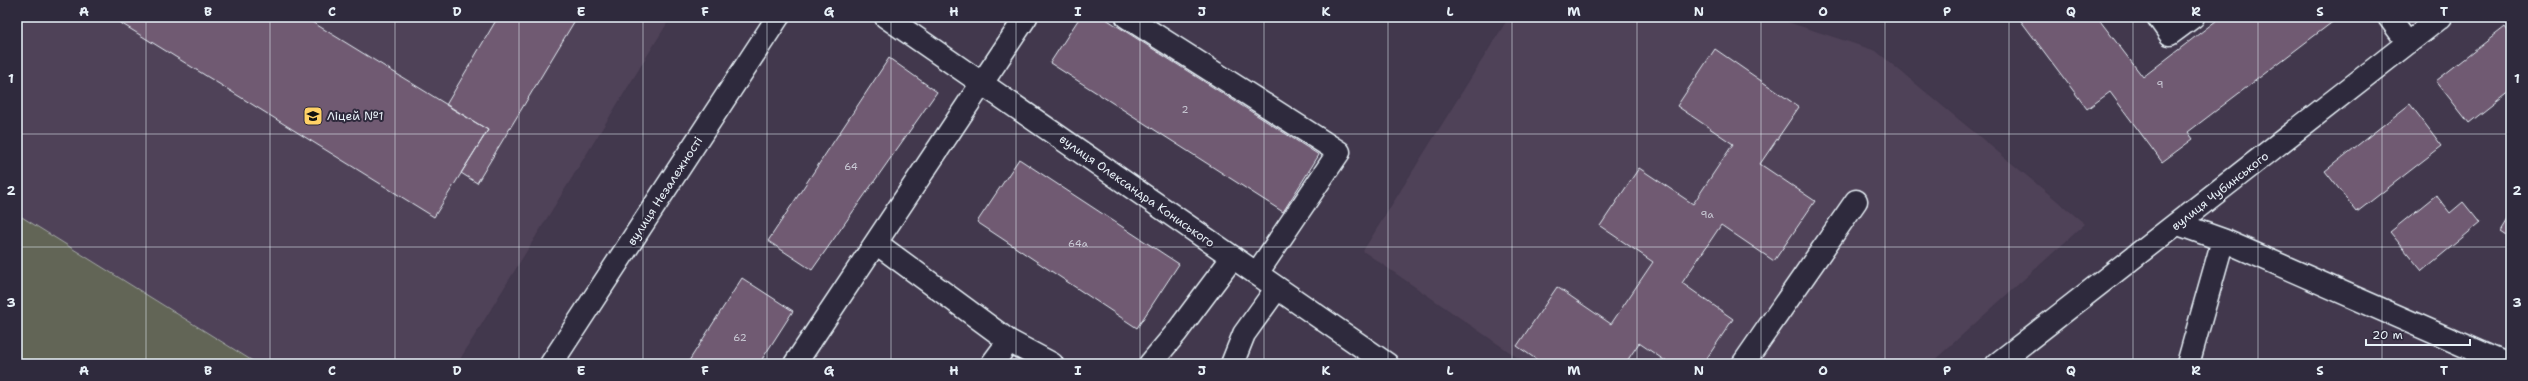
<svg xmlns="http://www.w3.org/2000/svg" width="2528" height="381" font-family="'Shantell Sans',sans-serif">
<rect width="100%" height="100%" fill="#42384d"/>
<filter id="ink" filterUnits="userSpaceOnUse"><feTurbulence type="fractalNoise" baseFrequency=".025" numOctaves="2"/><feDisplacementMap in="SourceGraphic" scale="8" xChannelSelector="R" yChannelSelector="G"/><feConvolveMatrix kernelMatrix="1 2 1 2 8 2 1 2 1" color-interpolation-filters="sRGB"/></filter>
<g filter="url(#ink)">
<path fill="#504258" d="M17,17H671L457,364H258L17,214Z
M1509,17H1772L1876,51L2085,224L1930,364H1527L1363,251Z"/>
<path fill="#626557" stroke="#a5aba8" d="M17,214L251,360L258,364H17Z"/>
<path fill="#6f5a72" stroke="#e8f1f8" d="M111,17H304L488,130L434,217Z
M498,17H577L477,183L461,173L488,130L446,105Z
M1080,17H1103L1319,155L1283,212L1050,63Z
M2018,17H2097L2143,77L2221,17H2339L2188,132L2193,139L2162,162L2110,92L2087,109Z
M2505,27L2511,35V90L2469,123L2436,81Z
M1715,49L1799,107L1760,164L1815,201L1774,261L1721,225L1682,283L1733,319L1703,364H1670L1639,343L1625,364H1543L1517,346L1557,287L1611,324L1653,262L1600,226L1639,168L1693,204L1733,144L1677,106Z
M889,58L937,92L812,270L768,241Z
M2410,104L2442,146L2357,212L2325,171Z
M1019,159L1179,264L1137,328L977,222Z
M2436,195L2450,213L2463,202L2480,223L2422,271L2390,232Z
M2511,216V237L2502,231Z
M742,278L793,311L759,364H687Z"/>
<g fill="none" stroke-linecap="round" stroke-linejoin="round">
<defs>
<path id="minor" d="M886,17L1387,364
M1127,17L1339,152L1257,273
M2158,17L2170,34L2193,17
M2389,17L2408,43
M2178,224L2223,240L2506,364
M876,243L1009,341L1052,364
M795,364L1026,17
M992,364L1009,341
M1150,364L1176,333L1233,257
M1232,364L1244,334L1277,288
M1743,364L1856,201
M1997,364L2441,17
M2188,364L2223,240"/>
<path id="major" d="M551,364L778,17"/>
</defs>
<use href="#minor" stroke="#e8f1f8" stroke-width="25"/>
<use href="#major" stroke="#e8f1f8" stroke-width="25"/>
<use href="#minor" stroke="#2f2a3d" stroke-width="22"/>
<use href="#major" stroke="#2f2a3d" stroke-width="22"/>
</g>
</g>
<path fill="none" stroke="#e8f1f8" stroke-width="1" stroke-opacity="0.55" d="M146,17V364M270,17V364M395,17V364M519,17V364M643,17V364M767,17V364M891,17V364M1016,17V364M1140,17V364M1264,17V364M1388,17V364M1512,17V364M1637,17V364M1761,17V364M1885,17V364M2009,17V364M2133,17V364M2258,17V364M2382,17V364M17,134H2511M17,247H2511"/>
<defs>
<symbol id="school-square" viewBox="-11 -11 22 22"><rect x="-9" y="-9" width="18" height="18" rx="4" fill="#ffd166" stroke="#2f2a3d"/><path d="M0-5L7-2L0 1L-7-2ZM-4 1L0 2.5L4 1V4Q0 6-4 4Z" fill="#111"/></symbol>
</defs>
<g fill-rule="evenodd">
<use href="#school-square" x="302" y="105" width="22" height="22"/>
</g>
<g text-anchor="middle" stroke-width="4" stroke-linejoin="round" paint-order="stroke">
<g font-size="10" fill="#cacbd6">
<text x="2160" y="88">9</text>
<text x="1185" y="113">2</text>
<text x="851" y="170">64</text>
<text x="1707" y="218">9а</text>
<text x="1078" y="247">64а</text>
<text x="740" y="341">62</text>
</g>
<g font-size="12" fill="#e8f1f8" stroke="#2f2a3d" text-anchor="start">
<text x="327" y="120">Ліцей №1</text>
</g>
<g font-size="12" fill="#e8f1f8" stroke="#2f2a3d">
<text transform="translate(665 191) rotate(-57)" y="4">вулиця Незалежності</text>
<text transform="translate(1137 191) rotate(35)" y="4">вулиця Олександра Кониського</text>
<text transform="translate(2220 191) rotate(-38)" y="4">вулиця Чубинського</text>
</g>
</g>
<rect width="2528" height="381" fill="none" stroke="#2f2a3d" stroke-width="44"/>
<path d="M2366 339v6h104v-6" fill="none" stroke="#e8f1f8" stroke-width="2"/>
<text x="2372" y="339" font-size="12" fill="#e8f1f8" stroke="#2f2a3d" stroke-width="3" paint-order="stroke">20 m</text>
<rect x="22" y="22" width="2484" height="337" fill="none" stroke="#e8f1f8" stroke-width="1.5"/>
<g font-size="13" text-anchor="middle" font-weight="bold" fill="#e8f1f8">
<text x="84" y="16">A</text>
<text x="208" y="16">B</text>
<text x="332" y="16">C</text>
<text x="457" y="16">D</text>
<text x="581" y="16">E</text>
<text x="705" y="16">F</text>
<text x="829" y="16">G</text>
<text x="954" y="16">H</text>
<text x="1078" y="16">I</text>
<text x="1202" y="16">J</text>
<text x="1326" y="16">K</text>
<text x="1450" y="16">L</text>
<text x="1574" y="16">M</text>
<text x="1699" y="16">N</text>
<text x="1823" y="16">O</text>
<text x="1947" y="16">P</text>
<text x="2071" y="16">Q</text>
<text x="2196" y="16">R</text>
<text x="2320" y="16">S</text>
<text x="2444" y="16">T</text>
<text x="11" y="83">1</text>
<text x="2517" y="83">1</text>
<text x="11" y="195">2</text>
<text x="2517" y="195">2</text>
<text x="11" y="307">3</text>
<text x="2517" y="307">3</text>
<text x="84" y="375">A</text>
<text x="208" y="375">B</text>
<text x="332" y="375">C</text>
<text x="457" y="375">D</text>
<text x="581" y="375">E</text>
<text x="705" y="375">F</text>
<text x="829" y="375">G</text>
<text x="954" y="375">H</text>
<text x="1078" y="375">I</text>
<text x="1202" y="375">J</text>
<text x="1326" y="375">K</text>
<text x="1450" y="375">L</text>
<text x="1574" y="375">M</text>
<text x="1699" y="375">N</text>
<text x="1823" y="375">O</text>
<text x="1947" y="375">P</text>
<text x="2071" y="375">Q</text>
<text x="2196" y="375">R</text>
<text x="2320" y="375">S</text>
<text x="2444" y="375">T</text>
</g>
</svg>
